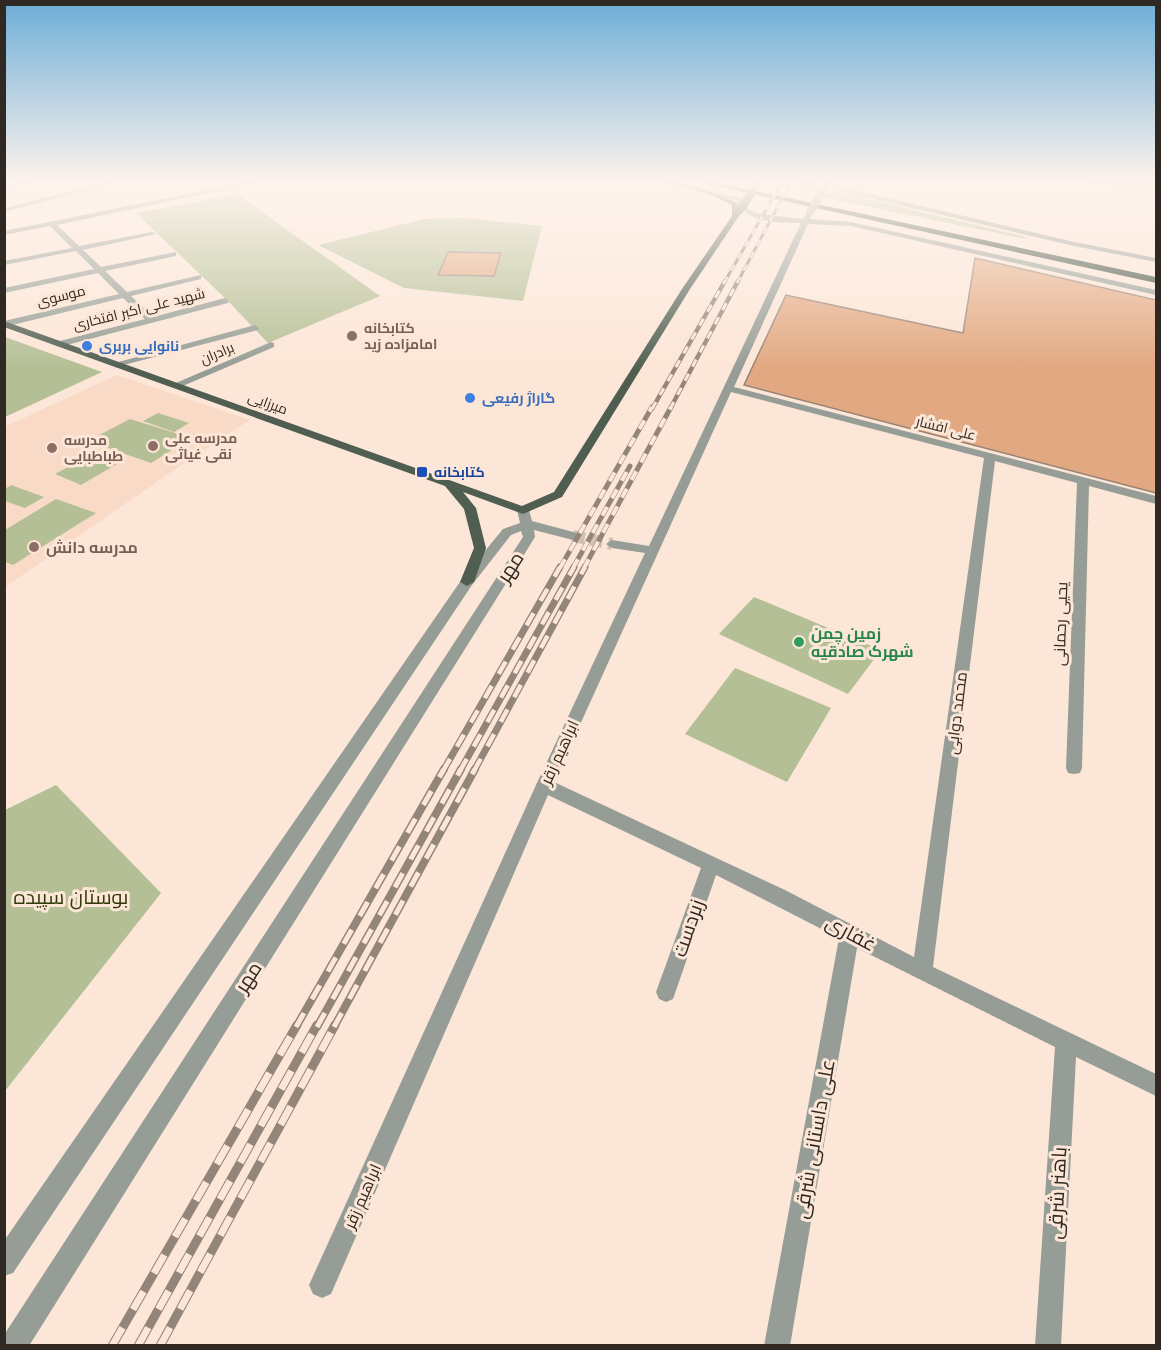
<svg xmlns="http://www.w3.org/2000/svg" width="1161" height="1350" font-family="Inter,Cairo,sans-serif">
<rect width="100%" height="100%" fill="#fce6d7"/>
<path fill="#f8dac7" d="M117,375L250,420L171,472L5,587L4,427Z"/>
<path fill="#b4bf95" d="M801,182H817L816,184L828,189L1029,238H1022L817,196L819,194L797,189Z
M1073,182H1156V192Z
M237,194L380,296L268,343L227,300L136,213Z
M464,218L542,226L523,301L404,288L318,245L425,219Z
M5,337L102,372L5,417Z
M158,413L189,423L174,432L143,421Z
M130,419L191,438L151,463L88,441Z
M96,452L122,461L81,485L55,474Z
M11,485L44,497L25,508L5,501V489Z
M56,499L96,513L13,565L5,562V530Z
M754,597L881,650L848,694L719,634Z
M735,668L831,708L787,782L685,734Z
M56,785L161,893L5,1091V810Z"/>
<path fill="#e2a881" stroke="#978375" stroke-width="1.5" d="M448,252L501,253L494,276L438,275Z
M975,258L1156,300V493L744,385L786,295L963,333Z"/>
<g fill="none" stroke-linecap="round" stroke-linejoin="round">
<path stroke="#d3c0b3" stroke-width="12" stroke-dasharray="12 6" stroke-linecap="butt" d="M573,536L612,544"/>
<path fill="#959d96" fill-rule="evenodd" d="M20,182H33L4,190V186Z
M107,182H119L4,212V208Z
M247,182H261L57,225L79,246L152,232L156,234L83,250L101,267L176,252V256L105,271L127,292L201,275V279L131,296L153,317L225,298L229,301L228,303L59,347L54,344L56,342L145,319L123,298L4,327V321L119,294L98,273L4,293V288L94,269L76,251L4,265V261L72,248L50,226L4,235V231Z
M829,182H835L837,186L850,189L1074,242L1156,258V262L1074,246L848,193L833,188Z
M711,191L740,198L747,208L754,213L803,219L810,210L813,212L810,219L851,222L1156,290V295L851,226L808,224L734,387L1156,496V504L1089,486L1082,768L1080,773L1074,774L1068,773L1066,768L1077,483L995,461L933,967L1156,1074V1096L1076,1057L1061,1346H1035L1055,1047L857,948L790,1346H764L839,938L716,875L673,999L666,1002L659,999L656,992L701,868L548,795L331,1294L322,1298L313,1294L309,1285L536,785L645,553L612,548L606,544L612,540L649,546L801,223C777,222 748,224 736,200L709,194ZM731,392L984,458L914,957L785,890L554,782Z
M255,325L259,328L258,330L116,367L111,364Z
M271,342L274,343V347L178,388L169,386Z
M523,506L529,510L532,521L577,533L579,536L573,540L534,530L535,537L29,1346H4V1335L523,537L521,531L511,535L472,585L13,1273L4,1276V1241L462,579L503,529L520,523L517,510Z"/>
<path fill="#4f5e51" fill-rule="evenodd" d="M661,182C688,182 713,192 737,203L739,208L743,210L690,289L562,497L523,514L463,492L476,508L486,548L474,582L467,586L460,582L474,548L464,509L445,486L4,327V321L522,506L554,492L682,289L732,216V205L709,194Z"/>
<path fill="#374739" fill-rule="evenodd" d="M698,182H714L1156,277V283Z"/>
<defs>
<path id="rail-far5" d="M724,283L782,182
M737,283L791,182"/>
<path id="rail-far4" d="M652,409L725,281
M670,409L738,281"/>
<path id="rail-far3" d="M560,568L652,407
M573,568L630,466
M584,568L671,407"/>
<path id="rail-far2" d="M443,771L560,567
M460,771L574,567
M474,771L585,567"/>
<path id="rail-far1" d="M296,1027L444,769
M317,1027L461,769
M334,1027L475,769"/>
<path id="rail" d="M112,1346L297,1025
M138,1346L317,1025
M160,1346L335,1025"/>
</defs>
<use href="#rail-far5" stroke="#94857b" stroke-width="3"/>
<use href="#rail-far4" stroke="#94857b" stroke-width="4.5"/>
<use href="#rail-far3" stroke="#94857b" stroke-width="5"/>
<use href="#rail-far2" stroke="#94857b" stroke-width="7"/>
<use href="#rail-far1" stroke="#94857b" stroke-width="8"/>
<use href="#rail" stroke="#94857b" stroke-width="9"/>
<use href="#rail-far5" stroke="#fce6d7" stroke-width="2" stroke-dasharray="7" stroke-linecap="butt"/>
<use href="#rail-far4" stroke="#fce6d7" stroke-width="3" stroke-dasharray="8" stroke-linecap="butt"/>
<use href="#rail-far3" stroke="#fce6d7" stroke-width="4" stroke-dasharray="10" stroke-linecap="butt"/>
<use href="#rail-far2" stroke="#fce6d7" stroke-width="4.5" stroke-dasharray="14" stroke-linecap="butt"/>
<use href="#rail-far1" stroke="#fce6d7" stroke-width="5" stroke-dasharray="16" stroke-linecap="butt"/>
<use href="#rail" stroke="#fce6d7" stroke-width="7" stroke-dasharray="21" stroke-linecap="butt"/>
<path stroke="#959d96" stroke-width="8" d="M810,212L828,182"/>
<path stroke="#4f5e51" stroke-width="8" d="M740,210L759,182"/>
</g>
<linearGradient id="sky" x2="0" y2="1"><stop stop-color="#6dadd7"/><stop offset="0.49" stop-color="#fef4ed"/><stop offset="1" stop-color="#fef4ed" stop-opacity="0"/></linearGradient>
<rect width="1161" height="371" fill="url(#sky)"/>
<g fill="#8d6e63" stroke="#fce6d7" stroke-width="2">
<circle cx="352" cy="336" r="6"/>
<circle cx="153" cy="446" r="6"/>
<circle cx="52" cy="448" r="6"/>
<circle cx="34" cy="547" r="6"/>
</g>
<g fill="#3f7fe0" stroke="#fce6d7" stroke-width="2">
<circle cx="87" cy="346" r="6"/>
<circle cx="470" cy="398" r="6"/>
</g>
<rect fill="#1a4fb4" stroke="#fce6d7" stroke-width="2" x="416" y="466" width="12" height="12" rx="3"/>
<circle fill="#2e9e5b" stroke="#fce6d7" stroke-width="2" cx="799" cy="642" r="6"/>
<g text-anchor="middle" stroke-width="6" stroke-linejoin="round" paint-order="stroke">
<g font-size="14" fill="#302822" stroke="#fce6d7">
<text transform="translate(61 296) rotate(-14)" y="5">موسوی</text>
<text transform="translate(139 309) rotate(-14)" y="5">شهید علی اکبر افتخاری</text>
<text transform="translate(217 353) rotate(-23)" y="5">برادران</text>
<text transform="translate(268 403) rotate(20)" y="5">میرزایی</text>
<text transform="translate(946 428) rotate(14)" y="5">علی افشار</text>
</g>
<g font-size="14" font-weight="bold" fill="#785e54" stroke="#fce6d7" text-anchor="start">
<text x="364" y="333">کتابخانه<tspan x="364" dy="16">امامزاده زید</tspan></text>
<text x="165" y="443">مدرسه علی<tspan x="165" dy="16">نقی غیاثی</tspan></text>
<text x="64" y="445">مدرسه<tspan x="64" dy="16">طباطبایی</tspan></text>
</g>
<g font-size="14" font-weight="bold" fill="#366cbe" stroke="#fce6d7" text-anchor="start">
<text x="99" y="351">نانوایی بربری</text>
<text x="482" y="403">گاراژ رفیعی</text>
</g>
<g font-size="14" font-weight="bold" fill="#164399" stroke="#fce6d7" text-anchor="start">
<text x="434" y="477">کتابخانه</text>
</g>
<g font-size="16" font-weight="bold" fill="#785e54" stroke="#fce6d7" text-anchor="start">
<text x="46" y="553">مدرسه دانش</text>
</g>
<g font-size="16" fill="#302822" stroke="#fce6d7">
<text transform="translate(1060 624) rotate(-88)" y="6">یحیی رحمانی</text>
<text transform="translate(956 713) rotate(-83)" y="6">محمد دوابی</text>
<text transform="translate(559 752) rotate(-65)" y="6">ابراهیم زقر</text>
<text transform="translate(362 1196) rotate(-66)" y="6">ابراهیم زقر</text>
</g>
<g font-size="16" font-weight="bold" fill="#27864d" stroke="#fce6d7" text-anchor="start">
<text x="811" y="639">زمین چمن<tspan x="811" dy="18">شهرک صادقیه</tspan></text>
</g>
<g font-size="20" fill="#302822" stroke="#fce6d7">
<text transform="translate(510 567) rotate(-57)" y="7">مهر</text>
<text transform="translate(688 928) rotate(-71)" y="7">زبردست</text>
<text transform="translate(851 933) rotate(28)" y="7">غفاری</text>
<text transform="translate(248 977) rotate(-57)" y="7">مهر</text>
<text transform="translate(814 1139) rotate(-80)" y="7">علی داستانی شرقی</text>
<text transform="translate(1057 1193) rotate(-87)" y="7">باهنر شرقی</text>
</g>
<g font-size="20" fill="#313908" stroke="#fce6d7">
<text x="71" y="904">بوستان سپیده</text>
</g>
</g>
<rect width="1161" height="1350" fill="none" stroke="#302822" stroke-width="12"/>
</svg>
